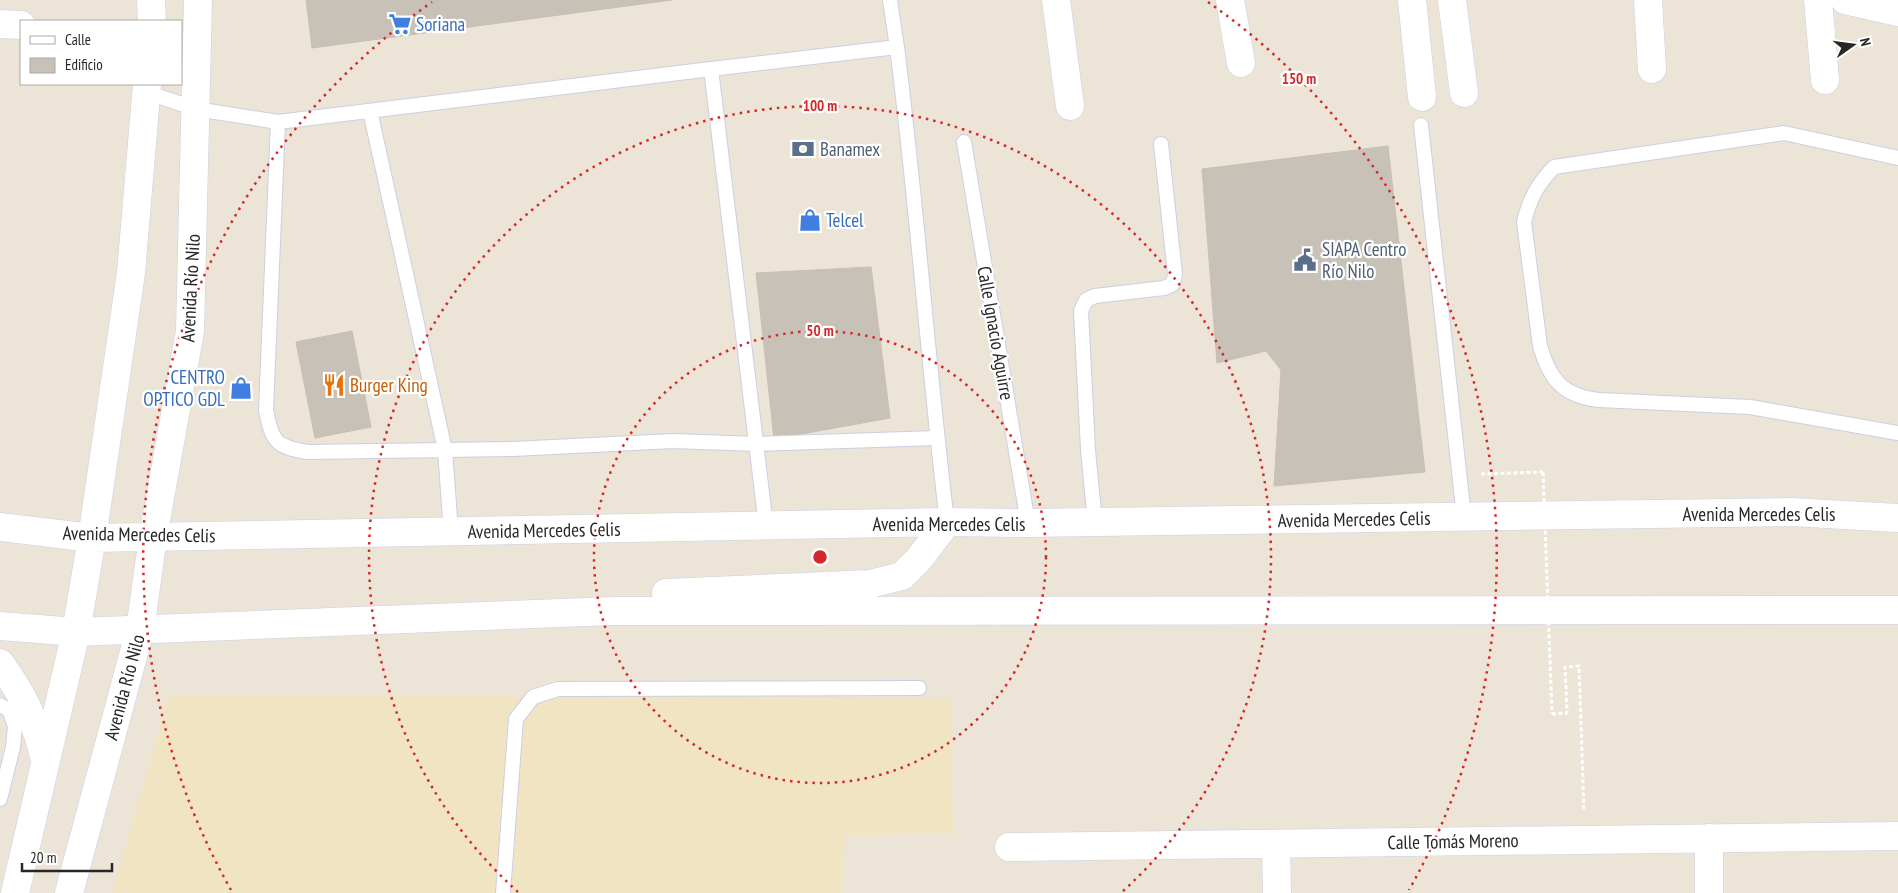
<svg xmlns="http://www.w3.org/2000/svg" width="1898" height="893" font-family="'PT Sans Narrow',sans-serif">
<rect width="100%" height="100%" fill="#ece4d6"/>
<path fill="#f0e4c3" d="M169,695L950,698L953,834L845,835L842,893H112Z"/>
<path fill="#c7c1b7" stroke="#c7c0b1" d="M306,0H672L312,48Z
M1388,146L1425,472L1274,486L1281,370L1266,351L1217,363L1202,169Z
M871,267L890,418L774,439L756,273Z
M352,331L371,427L315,438L296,342Z"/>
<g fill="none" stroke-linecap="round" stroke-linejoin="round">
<defs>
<path id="service" d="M890,0L897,47
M711,69L897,47C917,205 928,364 947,522
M146,92L196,109L278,122L711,69L766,526
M370,111L445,450L513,449L673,441L757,444L936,438
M278,122L266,410C272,442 276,447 308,452L445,450L451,532
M1421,125L1464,517
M964,142L1028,523
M1898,158L1784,133L1554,167C1537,185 1530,198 1524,222L1540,346C1550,380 1563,396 1599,400L1750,407L1898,433
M1095,522L1088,450L1081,311L1086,300L1095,296L1164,288L1173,284L1175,274L1161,144
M0,705L9,710L15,726L13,747L0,799
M503,893L516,719L533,697L558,689L919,688"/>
<path id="minor" d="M1056,0L1070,106
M1230,0L1241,63
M1412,0L1422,97
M1452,0L1464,93
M1648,0L1652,69
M1818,0L1825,80
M1845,0L1898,12
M0,24L21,25
M1709,838V893
M1276,844L1277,893
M1009,847L1898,836"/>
<path id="secondary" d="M151,0L152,21
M0,527L92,538L947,522L1028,523L1791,512L1898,518
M666,593L870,584L902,576L919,559L947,522
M0,626L76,632L612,611L1898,610
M0,663C23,694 36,722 45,760
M15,893L76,632L92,538L131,273L147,84
M69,893L140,630L153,537L190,331L198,0"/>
</defs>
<use href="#service" stroke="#cccfe2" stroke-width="16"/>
<use href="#minor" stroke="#cccfe2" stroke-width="29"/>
<use href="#secondary" stroke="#cccfe2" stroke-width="29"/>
<path stroke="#fff" stroke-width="3" stroke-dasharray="4 2.5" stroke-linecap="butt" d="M1481,474L1543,472
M1552,714L1567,713L1565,667L1579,666L1584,812"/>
<use href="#service" stroke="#fff" stroke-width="14"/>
<use href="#minor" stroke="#fff" stroke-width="28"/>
<use href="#secondary" stroke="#fff" stroke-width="28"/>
<path stroke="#fff" stroke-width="3" stroke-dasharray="4 2.5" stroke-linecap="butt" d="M1543,472L1552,714"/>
</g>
<g fill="none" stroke="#d62828" stroke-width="2.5" stroke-dasharray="2.5 5">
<circle cx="820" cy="557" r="226"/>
<path d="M518 892A451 451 0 1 1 1122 892"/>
<path d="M231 890A677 677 0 0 1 432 2M1208 2A677 677 0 0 1 1409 890"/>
</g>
<defs>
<symbol id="supermarket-bare" viewBox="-9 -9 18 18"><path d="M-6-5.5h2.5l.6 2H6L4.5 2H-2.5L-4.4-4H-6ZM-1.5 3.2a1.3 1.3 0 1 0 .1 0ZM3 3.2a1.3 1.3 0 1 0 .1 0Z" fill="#3f7fe0" stroke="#fff" stroke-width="2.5" paint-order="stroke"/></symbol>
<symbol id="bank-bare" viewBox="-9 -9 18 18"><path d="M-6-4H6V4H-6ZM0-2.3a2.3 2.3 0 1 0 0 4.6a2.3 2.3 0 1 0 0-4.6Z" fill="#5c6f8a" stroke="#fff" stroke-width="2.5" paint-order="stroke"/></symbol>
<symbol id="shop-bare" viewBox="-9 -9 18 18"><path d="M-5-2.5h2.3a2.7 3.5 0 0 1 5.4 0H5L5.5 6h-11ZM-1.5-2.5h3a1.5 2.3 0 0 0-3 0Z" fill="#3f7fe0" stroke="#fff" stroke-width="2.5" paint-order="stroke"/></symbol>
<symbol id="civic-bare" viewBox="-9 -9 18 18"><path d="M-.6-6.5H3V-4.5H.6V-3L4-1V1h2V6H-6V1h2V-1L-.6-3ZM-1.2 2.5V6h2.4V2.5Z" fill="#5c6f8a" stroke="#fff" stroke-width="2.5" paint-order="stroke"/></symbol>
<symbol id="restaurant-bare" viewBox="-9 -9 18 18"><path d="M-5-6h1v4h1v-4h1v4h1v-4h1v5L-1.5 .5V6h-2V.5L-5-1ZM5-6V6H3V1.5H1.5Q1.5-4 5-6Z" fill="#e8710a" stroke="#fff" stroke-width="2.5" paint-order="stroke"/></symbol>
</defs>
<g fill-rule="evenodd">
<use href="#supermarket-bare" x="384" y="8" width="32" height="32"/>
<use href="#bank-bare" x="787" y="133" width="32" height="32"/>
<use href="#shop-bare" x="794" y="204" width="32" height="32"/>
<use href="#civic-bare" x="1289" y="244" width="32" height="32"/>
<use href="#restaurant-bare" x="318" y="369" width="32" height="32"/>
<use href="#shop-bare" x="225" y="372" width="32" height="32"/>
</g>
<g text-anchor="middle" stroke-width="4.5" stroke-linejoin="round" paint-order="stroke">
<g font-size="19" fill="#366cbe" stroke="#fff" text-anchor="start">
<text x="416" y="31">Soriana</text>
<text x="826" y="227">Telcel</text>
<text x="225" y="384" text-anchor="end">CENTRO<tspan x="225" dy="22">OPTICO GDL</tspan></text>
</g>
<g font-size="19" fill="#4e5e75" stroke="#fff" text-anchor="start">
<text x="820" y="156">Banamex</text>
<text x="1322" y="256">SIAPA Centro<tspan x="1322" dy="22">Río Nilo</tspan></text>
</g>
<g font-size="19" fill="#272727" stroke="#fff">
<text transform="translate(190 288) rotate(-87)" y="7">Avenida Río Nilo</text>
<text transform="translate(996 333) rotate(80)" y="7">Calle Ignacio Aguirre</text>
<text x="1759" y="521">Avenida Mercedes Celis</text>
<text transform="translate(1354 519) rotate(-1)" y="7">Avenida Mercedes Celis</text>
<text x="949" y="531">Avenida Mercedes Celis</text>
<text transform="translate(544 530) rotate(-1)" y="7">Avenida Mercedes Celis</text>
<text transform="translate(139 534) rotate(1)" y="7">Avenida Mercedes Celis</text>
<text transform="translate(124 687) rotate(-75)" y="7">Avenida Río Nilo</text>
<text transform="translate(1453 841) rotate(-1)" y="7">Calle Tomás Moreno</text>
</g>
<g font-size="19" fill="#c56008" stroke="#fff" text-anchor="start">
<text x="350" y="392">Burger King</text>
</g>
</g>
<circle cx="820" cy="557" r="8" fill="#d62828" stroke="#fff" stroke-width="2.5"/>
<g font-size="15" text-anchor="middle" font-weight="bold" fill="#d62828" stroke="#fff" stroke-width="4.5" stroke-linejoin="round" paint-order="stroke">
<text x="1299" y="84">150 m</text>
<text x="820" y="111">100 m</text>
<text x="820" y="336">50 m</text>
</g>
<rect x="20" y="20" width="162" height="65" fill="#ffffff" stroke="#a9a9a9"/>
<rect x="30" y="36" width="25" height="8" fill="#ffffff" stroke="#a9a9a9"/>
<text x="65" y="45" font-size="15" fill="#272727">Calle</text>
<rect x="30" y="58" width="25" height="15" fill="#c7c1b7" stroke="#a9a9a9"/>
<text x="65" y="70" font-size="15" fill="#272727">Edificio</text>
<g transform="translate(1853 45) rotate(76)" stroke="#ffffff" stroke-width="4" paint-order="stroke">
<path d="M0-4L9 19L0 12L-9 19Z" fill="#272727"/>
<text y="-8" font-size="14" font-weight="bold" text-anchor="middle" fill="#272727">N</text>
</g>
<path d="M22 863v8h90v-8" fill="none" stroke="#272727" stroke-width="2.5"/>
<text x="30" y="863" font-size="15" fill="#272727" stroke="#ffffff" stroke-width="4" paint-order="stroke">20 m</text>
</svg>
